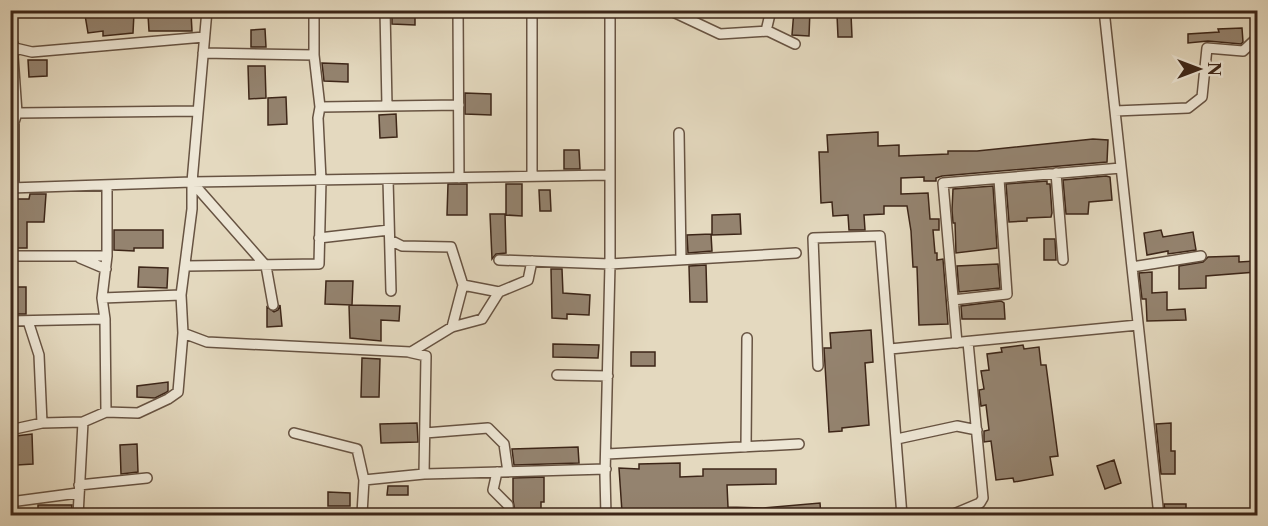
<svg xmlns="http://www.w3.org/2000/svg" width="1268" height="526" font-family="'Libre Caslon Text',serif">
<rect width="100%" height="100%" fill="#e4d9bf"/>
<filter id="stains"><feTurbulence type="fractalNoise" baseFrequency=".00333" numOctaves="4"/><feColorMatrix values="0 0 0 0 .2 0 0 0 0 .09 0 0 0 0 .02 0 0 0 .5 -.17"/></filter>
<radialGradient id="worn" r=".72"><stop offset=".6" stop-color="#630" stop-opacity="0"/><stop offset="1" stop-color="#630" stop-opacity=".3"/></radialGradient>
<path fill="#94836f" stroke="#3d2618" stroke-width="1.5" d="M102,10H120V13H134L133,33L103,36V31L88,33L85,15Z
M392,10H415V25L392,24Z
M794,10H810L809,36L792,35Z
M164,13H191L192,31H149L148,15Z
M851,14L852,37H838L837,15Z
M1242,28L1243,42L1241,44L1208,41L1188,43V34L1219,32L1218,29Z
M265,29L266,47H251V30Z
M28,60H47V76L29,77Z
M322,63L348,64V82L324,81Z
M248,66H265L266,98L249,99Z
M465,93L491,94V115L465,114Z
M286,97L287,124L268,125V98Z
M396,114L397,137L380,138L379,115Z
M878,132V146L899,145V156L948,154V151H977L1093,139L1108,140L1107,162L942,176L936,178V181H924V177L901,178V194L928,193L930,219H939V230H933L935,253H937V260L943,259L948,324L919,325L917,267H913L911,231L907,206H884V214L864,215L865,230H849L848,215L833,216L832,202L821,203L819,152H828L827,135Z
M564,150H579L580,169H564Z
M1106,176L1110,177L1112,200L1089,202L1088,214H1066L1063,180Z
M1047,181V184H1050L1052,213L1051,217L1027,218V221L1009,222L1006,184Z
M448,184H467V215H447Z
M506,184H522V216L506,215Z
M993,186L997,248L956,253L955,223H953L952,210L953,189Z
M539,190H550L551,211H540Z
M30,194H46L44,222H27V248H12V199H29Z
M490,214H505L506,253L496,254L492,259Z
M740,214L741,234L712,235V215Z
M114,230H163V248H134V251L114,250Z
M1161,230L1163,237L1193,232L1196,250L1168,254V251L1147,255L1144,233Z
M711,234L712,251L688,253L687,235Z
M1044,239H1055L1056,260H1044Z
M1239,256V262L1255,261L1256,272L1206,276V288L1179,289V266L1203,262L1208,257Z
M998,264L1000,288L959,292L957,266Z
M706,265L707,302H690L689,266Z
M139,267L168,268L167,288L138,287Z
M551,269H562L563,293L590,295L589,315L567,314V319L552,318Z
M1152,272V293L1167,292V310L1185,309L1186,320L1147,321L1146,299H1142L1139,273Z
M326,281H353L352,305L325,304Z
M13,287H26V314H12Z
M1001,301L1004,303L1005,319H962L961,306Z
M280,305L282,326L267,327V307L274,312L278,310Z
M349,305L400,306L399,321L381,320V341L350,338Z
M871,330L873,362L865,363L869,425L842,428V431L829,432L824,348H831L830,333Z
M553,344L599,345L598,358L553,357Z
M1023,345L1024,349L1039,347L1041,365H1046L1058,456L1050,457L1053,475L1014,482L1013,478L996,480L991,441L984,442V431L989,430L986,405L981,406L979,390L984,389L981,371L989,370L987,354L1002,352L1001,348Z
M631,352H655V366H631Z
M362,358L380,359L379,397H361Z
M168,382V391L165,393L155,398L137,397V386Z
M417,423L418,442L381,443L380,424Z
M1171,423V451H1175V474H1161L1156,424Z
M32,434L33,464L17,465L16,436Z
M137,444L138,472L121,474L120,445Z
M578,447L579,463L514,465L512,449Z
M1114,460L1121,483L1105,489L1097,466Z
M680,463V477L703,476V469H776V484L727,485L728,507L763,508L820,503L821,516H661V509L622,512L619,468L639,469V464Z
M544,477V502H541V516H524V512H515L513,500V478Z
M388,486H408V495H387Z
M328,492L350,493V506H328Z
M1164,504H1186V516H1166Z
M38,505H72L71,516H38Z"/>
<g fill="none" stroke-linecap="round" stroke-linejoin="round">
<defs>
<path id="minor" d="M385,10L387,106
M458,10L459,178
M532,10V176
M669,10L720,34L768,31L795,44
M1104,10L1159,516
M766,31L771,10
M10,38L15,48L13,56L17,113L14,122V188
M15,48L32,52L204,37
M203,53L314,55
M320,107L459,105
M1115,111L1188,108L1202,97L1207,48L1243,51L1258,37
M17,113L198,111
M679,133L681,259
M1056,173L1063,260
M388,179L391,291
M192,182L609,175
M192,182L266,266L273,305
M10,188L192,182L207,10
M319,238L389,230
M390,240L402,246L451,247L463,285L452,327
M10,256H107V185
M80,258L106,269
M499,260L610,264L796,253
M186,266L319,264L321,180L318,118L320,107L314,55V10
M1132,267L1201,256
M463,285L499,292
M102,298L181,295
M953,300L1007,294L999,179
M10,321L105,319
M28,321L39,355L42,423
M183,333L207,342L411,352L452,327L482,319L499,292L528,280L532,261
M957,343L943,183L1121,168
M890,349L1138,325
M408,352L426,356L424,474
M818,366L813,238L880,236L902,516
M557,375L608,376
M106,412L138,413L168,399L178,392L183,333L181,295L192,209V182
M10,430L42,423L83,422L106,412L105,319L102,298L107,256
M294,433L357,449L364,480L362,514L366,516
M425,433L488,428L504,444L508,472
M897,439L957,426L977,430
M746,447L747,338
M607,454L799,444
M497,472L493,490L508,505L509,516
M364,480L424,474L606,469
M79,485L147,478
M10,502L78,493
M78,516L83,422
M606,516L605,475L610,264V10
M949,516L980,503L983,498L968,342"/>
</defs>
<use href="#minor" stroke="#675342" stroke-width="12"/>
<use href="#minor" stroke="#ede6d5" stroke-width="9"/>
</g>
<rect width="1268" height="526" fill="none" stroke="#e4d9bf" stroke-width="36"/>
<rect x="12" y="12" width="1244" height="502" fill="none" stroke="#3d2618" stroke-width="3"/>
<rect x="18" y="18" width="1232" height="490" fill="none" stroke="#3d2618" stroke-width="1.5"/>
<g transform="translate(1199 69) rotate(90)" stroke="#ede6d5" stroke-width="4.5" paint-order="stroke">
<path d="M0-4.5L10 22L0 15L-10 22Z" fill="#3d2618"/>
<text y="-9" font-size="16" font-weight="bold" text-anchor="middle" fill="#3d2618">N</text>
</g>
<rect width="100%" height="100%" filter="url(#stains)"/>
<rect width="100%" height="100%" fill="url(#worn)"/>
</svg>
